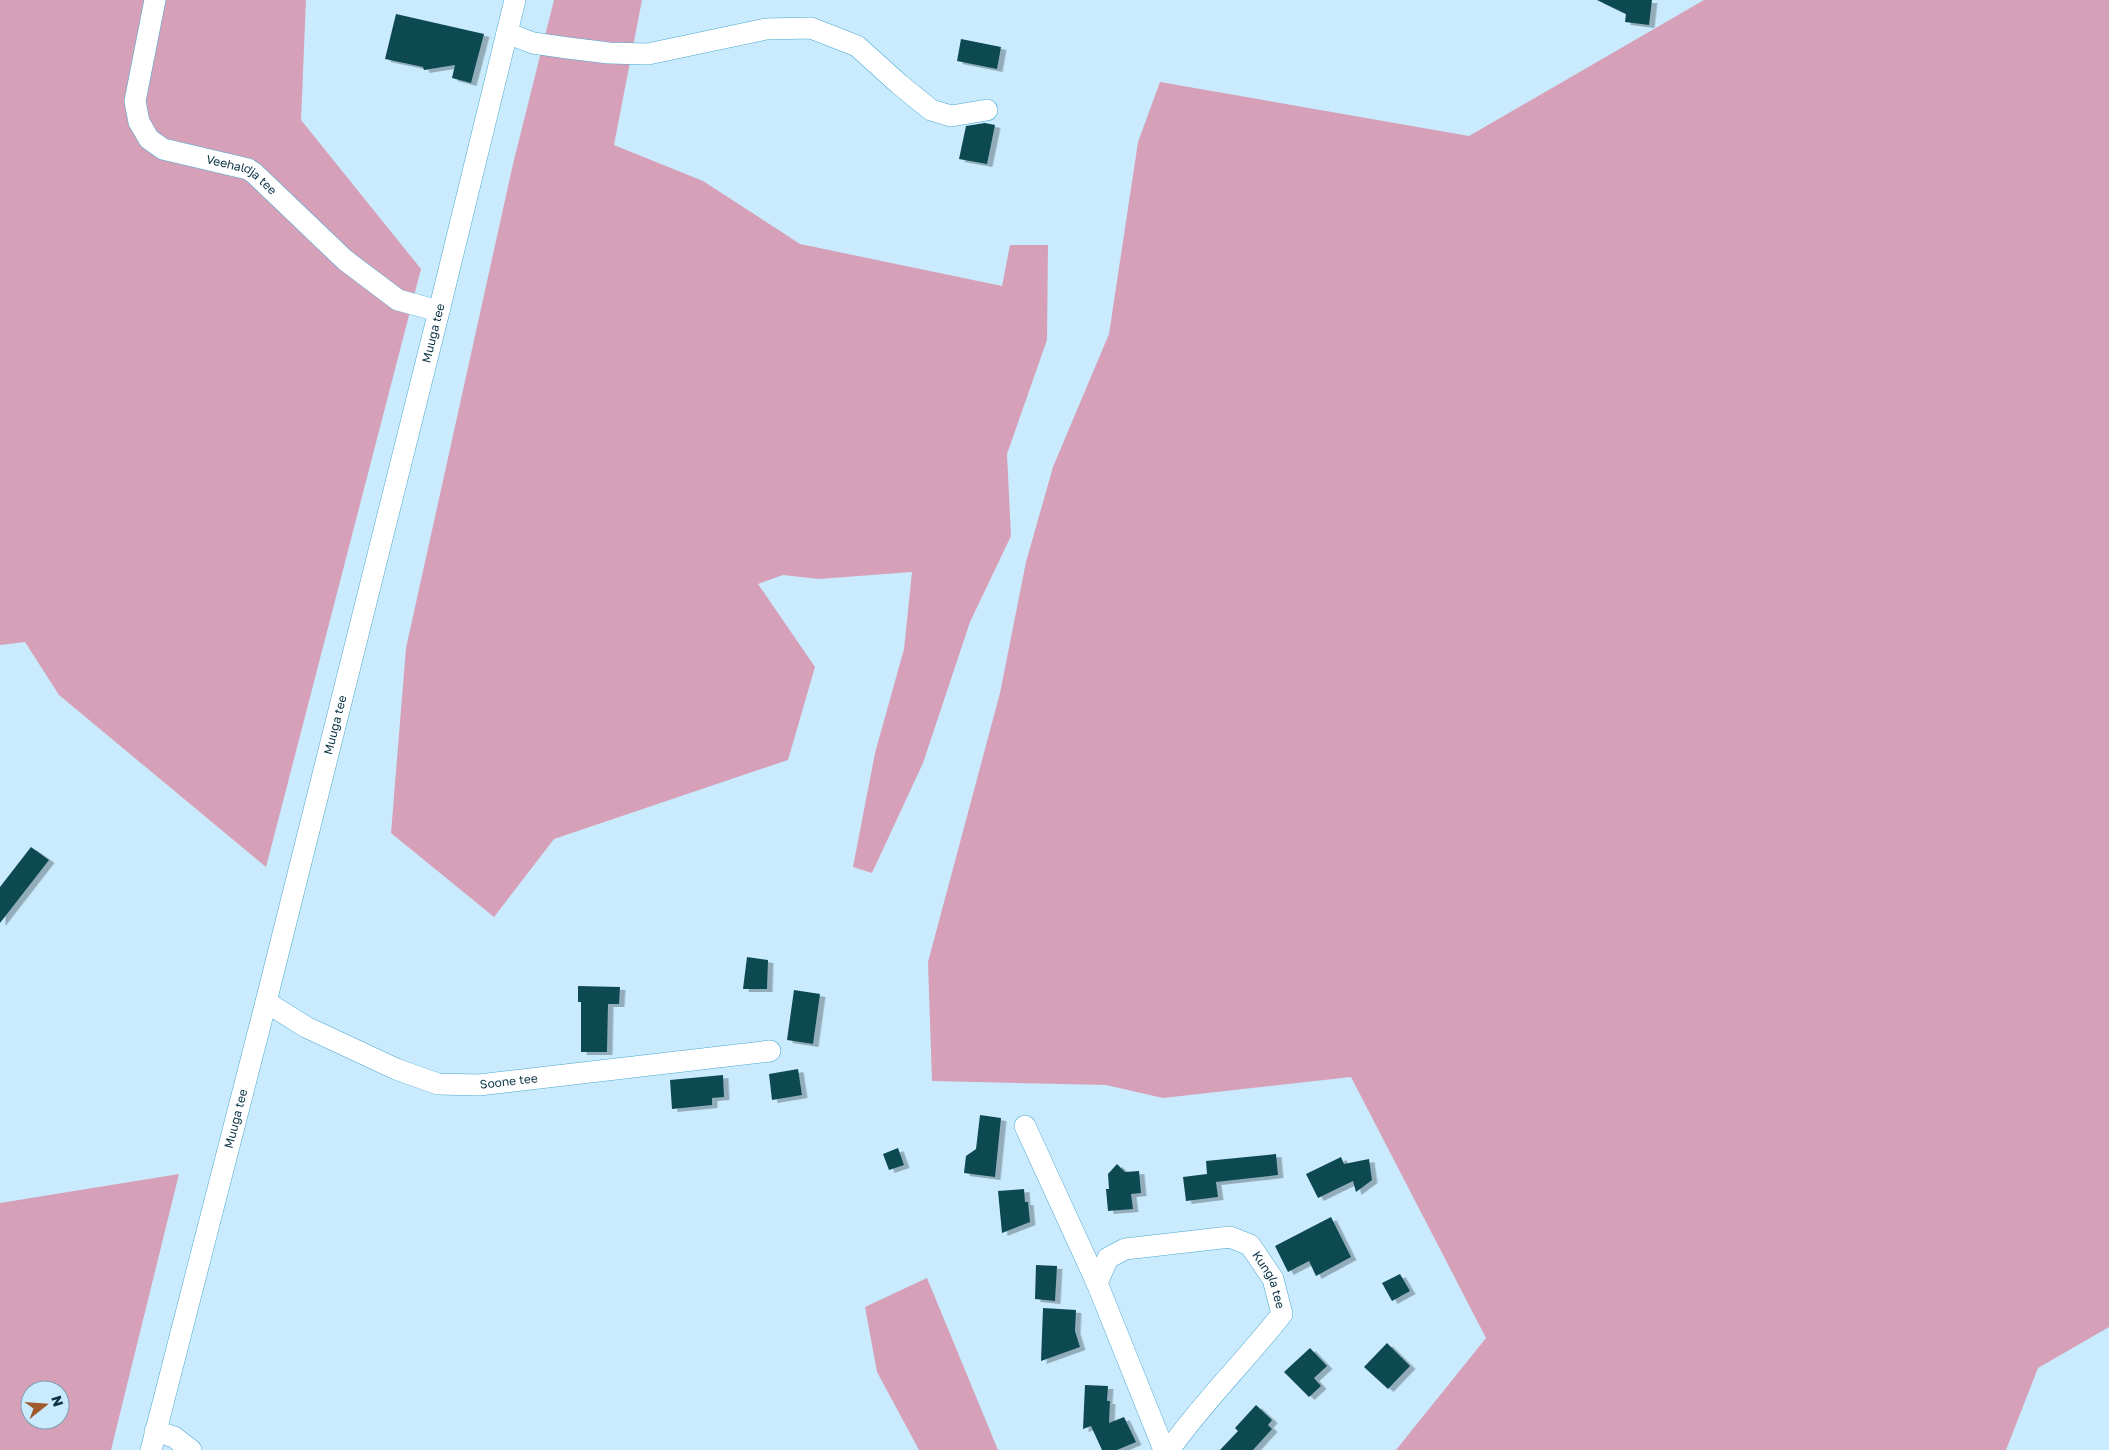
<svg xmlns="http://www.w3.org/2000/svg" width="2109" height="1450" font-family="'Golos Text',sans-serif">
<defs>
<filter id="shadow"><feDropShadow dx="5.5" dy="3" stdDeviation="0" flood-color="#0004"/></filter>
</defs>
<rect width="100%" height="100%" fill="#c9ebfd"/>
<path fill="#d6a1b8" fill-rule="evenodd" d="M0,0H306L301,120L421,269L266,867L59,695L25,642L0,645Z
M554,0H642L614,145L703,181L800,244L1002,286L1010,245H1048L1047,340L1007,454L1011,536L970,622L923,763L872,873L853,867L875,753L904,649L912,572L819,579L783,575L758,584L815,667L788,760L554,839L494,917L391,833L406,648L513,164Z
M1704,0H2109V1327L2038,1368L2006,1450H1396L1486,1338L1351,1077L1163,1098L1106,1085L932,1081L928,962L1000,693L1026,562L1053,467L1109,334L1138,142L1160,82L1469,136Z
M179,1174L111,1450H0V1203ZM30,1390H60V1420H30Z
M927,1278L998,1450H919L877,1372L865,1307Z"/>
<path fill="#114851" filter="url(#shadow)" d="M1597,0H1652L1649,25L1625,22L1626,14Z
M396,14L484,34L471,83L452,78L455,65L424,70L423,67L385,59Z
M961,39L1001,47L997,69L957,61Z
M985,123L995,125L987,164L959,159L966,126Z
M31,847L49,860L0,923V887Z
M747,957L768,960L767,989H743Z
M578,986L620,987L619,1004H608L607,1052H581V1002H578Z
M794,990L820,994L813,1044L787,1040Z
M798,1069L802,1095L772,1100L769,1074Z
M723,1075L724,1097L712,1098V1105L672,1109L670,1080Z
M980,1115L1001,1118L995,1177L964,1173L966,1156L976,1149Z
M898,1148L904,1165L889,1170L883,1154Z
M1276,1154L1278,1175L1216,1182L1218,1197L1186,1201L1183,1177L1207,1174L1206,1161Z
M1341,1157L1344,1164L1369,1159L1372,1180L1356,1192L1353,1181L1318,1198L1306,1174Z
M1117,1164L1125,1172L1139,1171L1141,1193L1131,1194L1133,1209L1108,1211L1106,1189H1109L1108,1174Z
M1024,1189L1025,1202H1028L1030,1222L1002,1233L998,1191Z
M1331,1217L1351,1257L1316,1276L1309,1261L1288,1272L1275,1246Z
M1036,1265L1057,1266L1055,1301L1035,1299Z
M1400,1274L1410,1291L1392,1301L1382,1283Z
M1043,1308L1076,1310L1075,1331L1080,1347L1041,1361Z
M1387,1343L1410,1366L1388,1389L1364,1367Z
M1310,1348L1327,1366L1314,1378L1321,1386L1309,1397L1284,1372Z
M1085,1385L1108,1386L1107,1401H1110L1109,1423L1124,1417L1136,1442L1117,1450H1102L1091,1426L1083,1429Z
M1256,1405L1272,1420L1268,1425L1272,1429L1253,1450H1220L1238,1431L1235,1428Z"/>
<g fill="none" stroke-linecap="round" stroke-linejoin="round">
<defs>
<g id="minor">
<path id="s1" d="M155,0L135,101L139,122L149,139L163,149L248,169L254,173L345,260L398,300L439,311"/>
<path d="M507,33L533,43L568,48L609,53L648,54L766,29L811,28L857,46L899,84L931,110L951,116L987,110"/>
<path id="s2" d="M266,1002L306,1027L396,1069L438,1084L479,1085L770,1051"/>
<path d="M1025,1126L1097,1283"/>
<path d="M155,1431L174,1437L191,1450"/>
<path id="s3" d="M151,1450L266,1002L439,311L515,0"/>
<path id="s4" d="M1164,1450L1097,1283L1108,1258L1125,1249L1230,1237L1250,1245L1273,1279L1282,1314C1246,1360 1203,1402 1169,1450"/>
</g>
</defs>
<use href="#minor" stroke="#4ba8d2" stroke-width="22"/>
<use href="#minor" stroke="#fff" stroke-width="21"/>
</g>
<g text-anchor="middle" stroke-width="5" stroke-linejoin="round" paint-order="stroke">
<g font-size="12" fill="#0a3345" stroke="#c9ebfd">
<text dy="4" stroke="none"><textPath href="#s1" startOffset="245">Veehaldja tee</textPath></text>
<text dy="4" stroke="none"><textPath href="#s3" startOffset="1152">Muuga tee</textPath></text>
<text dy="4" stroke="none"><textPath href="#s3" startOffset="748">Muuga tee</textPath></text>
<text dy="4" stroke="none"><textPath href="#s2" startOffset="262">Soone tee</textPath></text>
<text dy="4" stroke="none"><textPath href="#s3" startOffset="342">Muuga tee</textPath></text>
<text dy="4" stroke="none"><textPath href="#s4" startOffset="394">Kungla tee</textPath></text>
</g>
</g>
<g transform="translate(45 1405) rotate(73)"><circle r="24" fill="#c9ebfd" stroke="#7da1b3"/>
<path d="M0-4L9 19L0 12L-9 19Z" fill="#9f592d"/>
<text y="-8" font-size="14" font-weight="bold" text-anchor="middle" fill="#0a3345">N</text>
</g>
</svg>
